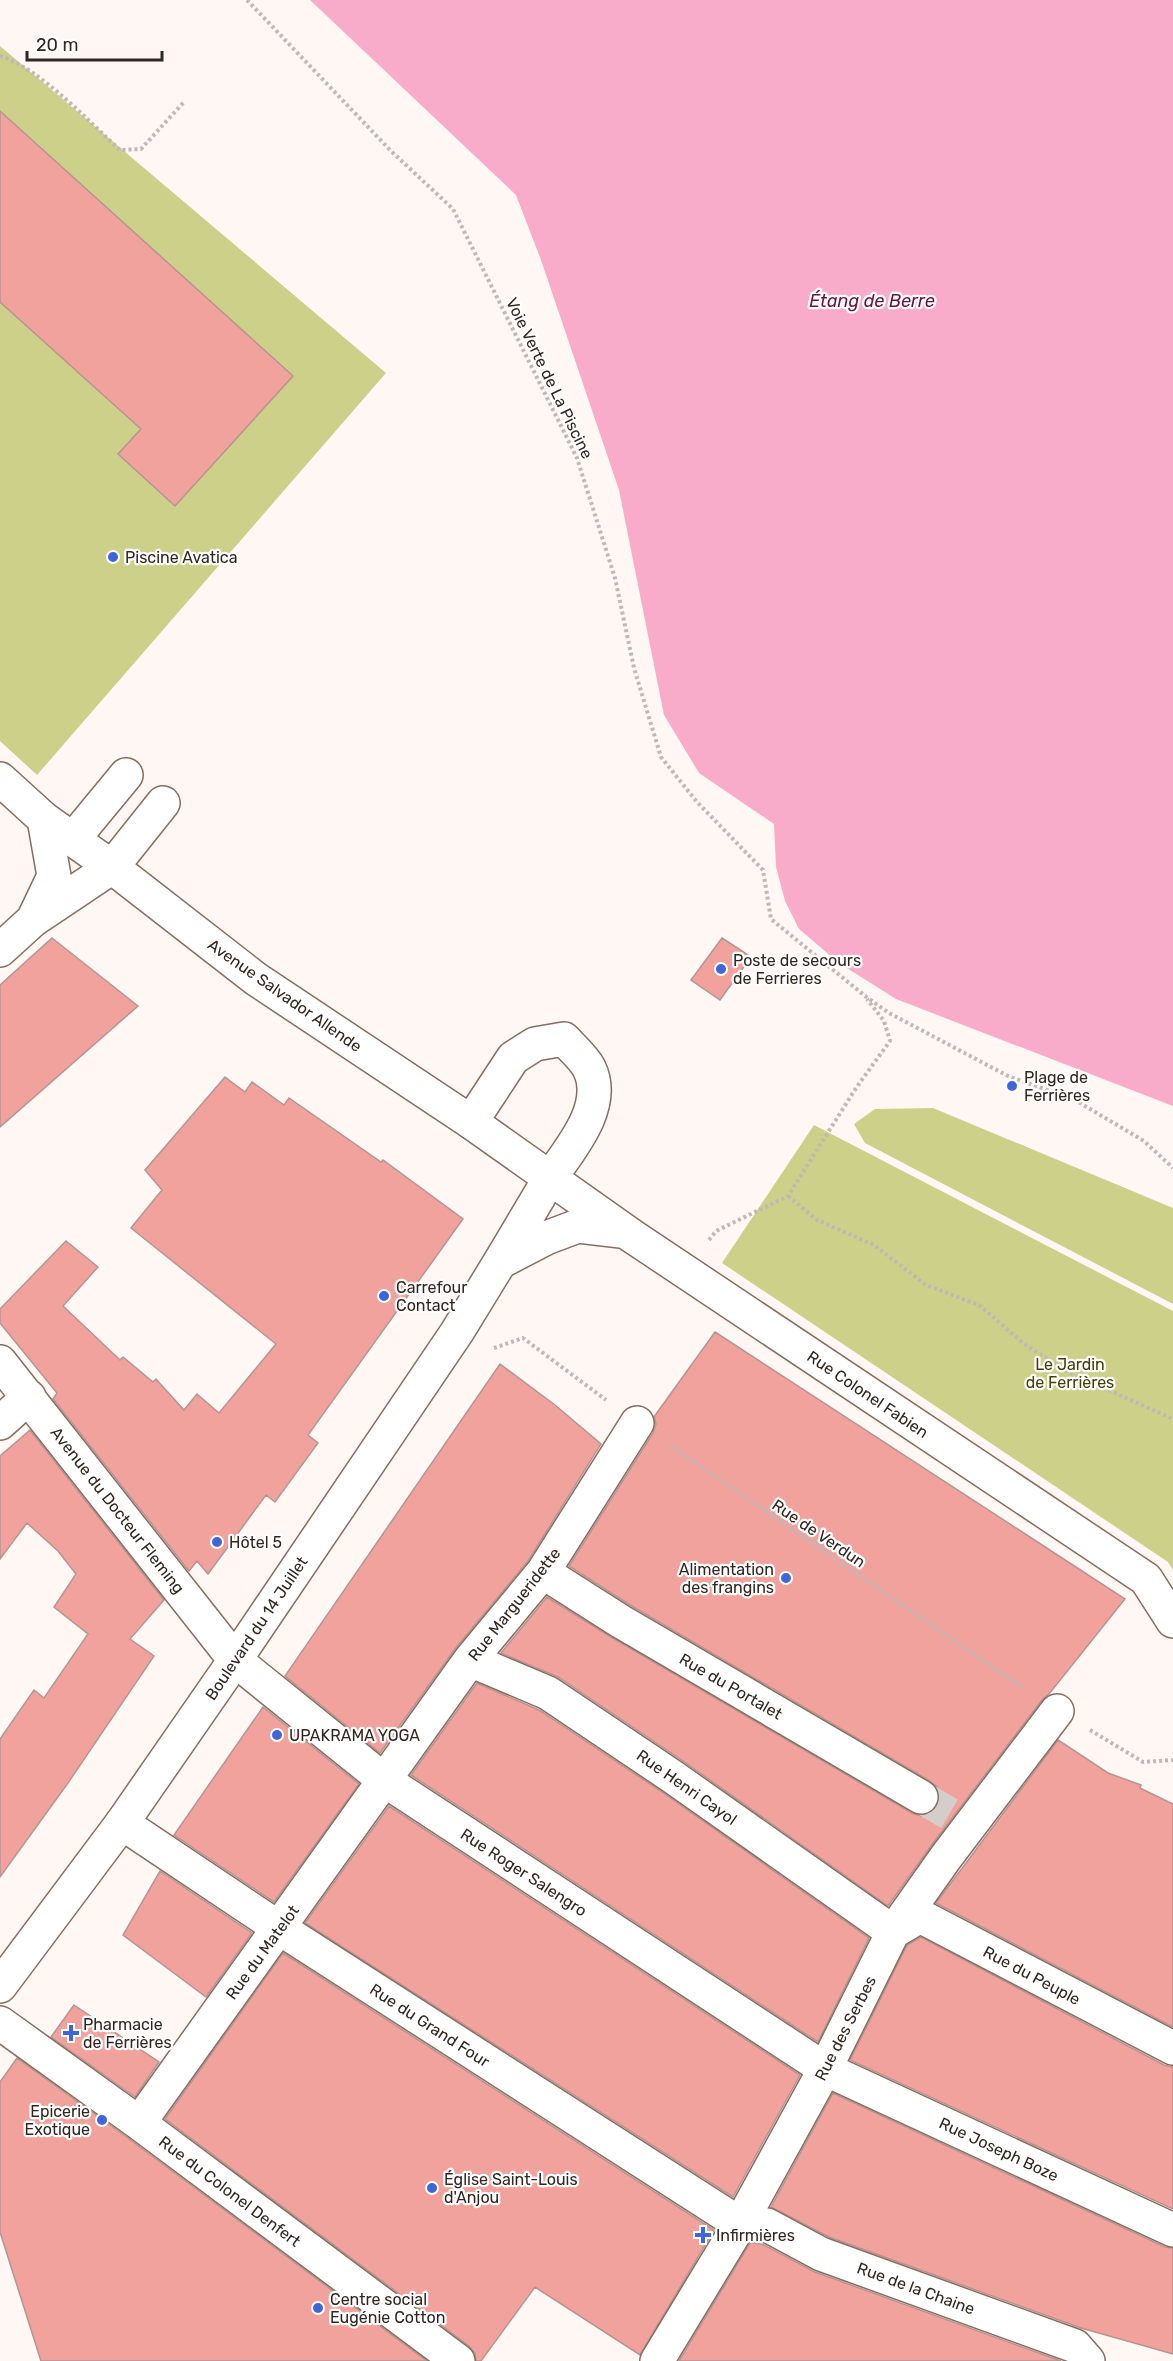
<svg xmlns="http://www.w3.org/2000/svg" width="1173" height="2361" font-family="Rubik,sans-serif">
<rect width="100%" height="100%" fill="#fef7f4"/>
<path fill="#ccd089" d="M0,46L386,373L37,775L0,741Z
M933,1108L1173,1208V1304L865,1143L854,1124L875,1109Z
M814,1125L1173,1311V1570L1168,1562L722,1263Z"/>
<path fill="#f8acca" d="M310,0H1173V1106L896,999L839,963L799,929L785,901L776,867L774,824L699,773L664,715L619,490L541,260L516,195Z"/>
<path fill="#f1a29d" stroke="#b69492" stroke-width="1.5" d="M0,111L293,376L175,506L118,454L141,429L0,302Z
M52,938L138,1006L0,1127V985Z
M722,938L751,957L720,1000L691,980Z
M225,1077L245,1092L252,1082L284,1105L289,1098L381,1162L383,1160L463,1219L308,1435L318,1443L275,1502L266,1495L208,1574L197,1561L189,1571L53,1399L57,1393L0,1323V1309L66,1241L98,1267L63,1306L120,1360L123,1357L153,1382L156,1379L184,1410L197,1394L219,1413L276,1344L131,1228L162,1190L145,1170Z
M715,1332L1125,1599L1049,1694L1042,1700L931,1846L888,1906L683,1761L558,1677L501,1653L547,1597L611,1637L912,1813L921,1816L930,1814L937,1807L940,1797L937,1787L930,1781L630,1605L569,1566L653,1433L656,1424L654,1417Z
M500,1364L555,1405L601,1444L528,1561L455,1649L380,1753L285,1676Z
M30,1430L164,1600L130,1639L154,1656L68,1783L0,1877V1739L34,1690L44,1698L88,1634L54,1607L76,1574L58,1551L27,1523L0,1559V1456Z
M477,1683L539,1710L662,1792L869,1938L818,2042L411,1775Z
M263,1707L359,1784L274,1902L174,1835Z
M1058,1740L1108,1773L1141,1785L1140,1788L1173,1804V2027L936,1903Z
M389,1806L800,2075L733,2197L305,1923Z
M160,1871L252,1933L206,1997L123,1935Z
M921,1937L1164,2065L1173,2067V2209L850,2060L907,1945Z
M283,1953L714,2230L640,2355L535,2287L481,2361H476L475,2353L469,2346L165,2119Z
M74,2005L159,2062L135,2097L51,2037Z
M17,2058L128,2138L427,2361H41L0,2232V2082Z
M833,2093L1165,2247L1173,2248V2354L1081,2328L829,2237L771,2207Z
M750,2243L762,2244L815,2272L1061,2361H679Z"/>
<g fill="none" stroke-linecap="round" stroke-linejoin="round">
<path stroke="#d5cdc9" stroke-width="33" stroke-dasharray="33 16" stroke-linecap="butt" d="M921,1797L962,1821"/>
<defs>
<path id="minor" d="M74,838L126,775
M33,920L112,867L163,803
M0,950L33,920L54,876L44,819
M471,1122L513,1058L535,1044L564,1039C572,1048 584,1058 589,1068C608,1106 570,1149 550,1178
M0,1423L29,1397
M543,1572L620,1621L921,1797
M235,1660L384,1780L825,2069L1173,2230
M470,1660L548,1693L673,1777L893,1932L920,1916L1173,2048
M122,1823L279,1928L740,2224L767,2225L821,2254L1075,2346L1088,2361
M0,2023L139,2123L458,2361
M139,2123L470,1660L543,1572L637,1423
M657,2361L740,2224L825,2069L893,1932L946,1857L1057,1711"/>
<path id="major" d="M0,779L44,819L112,867L256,979L471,1122L632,1236L1146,1579L1173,1621
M500,1262L550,1178
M0,1362L235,1660
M0,1986L122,1823L235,1660L457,1332L500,1262L546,1238L578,1226L621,1231"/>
</defs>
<use href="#minor" stroke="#876d5e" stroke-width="36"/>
<use href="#major" stroke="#876d5e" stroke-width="36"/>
<path stroke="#c0b8b4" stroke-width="4" stroke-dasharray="3 3" stroke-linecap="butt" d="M247,0L391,151L453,209L577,458L615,578L634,668L661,757L697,802L763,870L771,919L865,996L889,1013L1008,1076L1075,1100L1144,1141L1173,1168
M0,56C41,69 88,121 120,150L141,149L184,102
M788,1196L817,1220L874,1245L926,1285L979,1305L1023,1343L1068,1372L1173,1419
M709,1240L716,1231L788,1196L856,1088L890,1041L884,1021L867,999
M494,1348L523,1338L606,1400
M671,1446L1023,1688
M1090,1730L1143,1762L1173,1760"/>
<use href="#minor" stroke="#fff" stroke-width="33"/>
<use href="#major" stroke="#fff" stroke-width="33"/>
</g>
<g fill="#3e66d7" stroke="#fff" stroke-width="2">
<circle cx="113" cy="557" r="6"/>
<circle cx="721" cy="969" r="6"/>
<circle cx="1012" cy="1086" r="6"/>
<circle cx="384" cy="1296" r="6"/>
<circle cx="217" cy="1542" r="6"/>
<circle cx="786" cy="1578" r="6"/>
<circle cx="277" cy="1735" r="6"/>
<path d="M68 2024h6v6h6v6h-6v6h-6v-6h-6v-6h6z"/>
<circle cx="102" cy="2120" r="6"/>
<circle cx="432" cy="2188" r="6"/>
<path d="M700 2226h6v6h6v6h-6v6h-6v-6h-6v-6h6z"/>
<circle cx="318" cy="2308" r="6"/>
</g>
<g text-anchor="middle" stroke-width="4.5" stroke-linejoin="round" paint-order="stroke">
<g font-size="16" fill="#31261f" stroke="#fff">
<text transform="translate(550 378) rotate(64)" y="6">Voie Verte de La Piscine</text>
<text transform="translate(285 995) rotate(35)" y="6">Avenue Salvador Allende</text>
<text transform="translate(868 1394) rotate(34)" y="6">Rue Colonel Fabien</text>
<text transform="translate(118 1510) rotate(52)" y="6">Avenue du Docteur Fleming</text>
<text transform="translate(819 1533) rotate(34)" y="6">Rue de Verdun</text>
<text transform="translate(514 1604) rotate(-52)" y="6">Rue Margueridette</text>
<text transform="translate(256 1628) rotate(-56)" y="6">Boulevard du 14 Juillet</text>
<text transform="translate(731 1686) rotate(30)" y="6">Rue du Portalet</text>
<text transform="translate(687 1787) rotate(35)" y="6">Rue Henri Cayol</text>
<text transform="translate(524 1872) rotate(33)" y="6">Rue Roger Salengro</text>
<text transform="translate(262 1952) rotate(-54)" y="6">Rue du Matelot</text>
<text transform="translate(1032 1975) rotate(28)" y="6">Rue du Peuple</text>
<text transform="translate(430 2025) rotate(33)" y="6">Rue du Grand Four</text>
<text transform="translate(845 2028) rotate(-63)" y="6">Rue des Serbes</text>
<text transform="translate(999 2149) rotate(25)" y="6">Rue Joseph Boze</text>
<text transform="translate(230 2191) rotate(37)" y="6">Rue du Colonel Denfert</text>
<text transform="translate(916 2288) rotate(20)" y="6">Rue de la Chaine</text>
</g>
<g font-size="16" fill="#31261f" stroke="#fff" text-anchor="start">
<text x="125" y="563">Piscine Avatica</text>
<text x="733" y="966">Poste de secours<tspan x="733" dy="18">de Ferrieres</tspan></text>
<text x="1024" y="1083">Plage de<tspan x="1024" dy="18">Ferrières</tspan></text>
<text x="396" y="1293">Carrefour<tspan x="396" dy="18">Contact</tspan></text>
<text x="229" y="1548">Hôtel 5</text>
<text x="774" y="1575" text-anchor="end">Alimentation<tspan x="774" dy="18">des frangins</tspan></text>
<text x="289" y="1741">UPAKRAMA YOGA</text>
<text x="83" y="2030">Pharmacie<tspan x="83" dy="18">de Ferrières</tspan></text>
<text x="90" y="2117" text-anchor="end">Epicerie<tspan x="90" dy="18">Exotique</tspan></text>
<text x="444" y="2185">Église Saint-Louis<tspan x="444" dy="18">d'Anjou</tspan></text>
<text x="716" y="2241">Infirmières</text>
<text x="330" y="2305">Centre social<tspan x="330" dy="18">Eugénie Cotton</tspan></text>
</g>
<g font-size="16" fill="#3f4106" stroke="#fff">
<text x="1070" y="1370">Le Jardin<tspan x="1070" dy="18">de Ferrières</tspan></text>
</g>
<g font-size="18" font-style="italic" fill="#68123f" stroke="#fff">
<text x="872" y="307">Étang de Berre</text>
</g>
</g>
<path d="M27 51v9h135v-9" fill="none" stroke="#31261f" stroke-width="3"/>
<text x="36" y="51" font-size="18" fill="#31261f" stroke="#ffffff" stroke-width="4.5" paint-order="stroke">20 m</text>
</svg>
